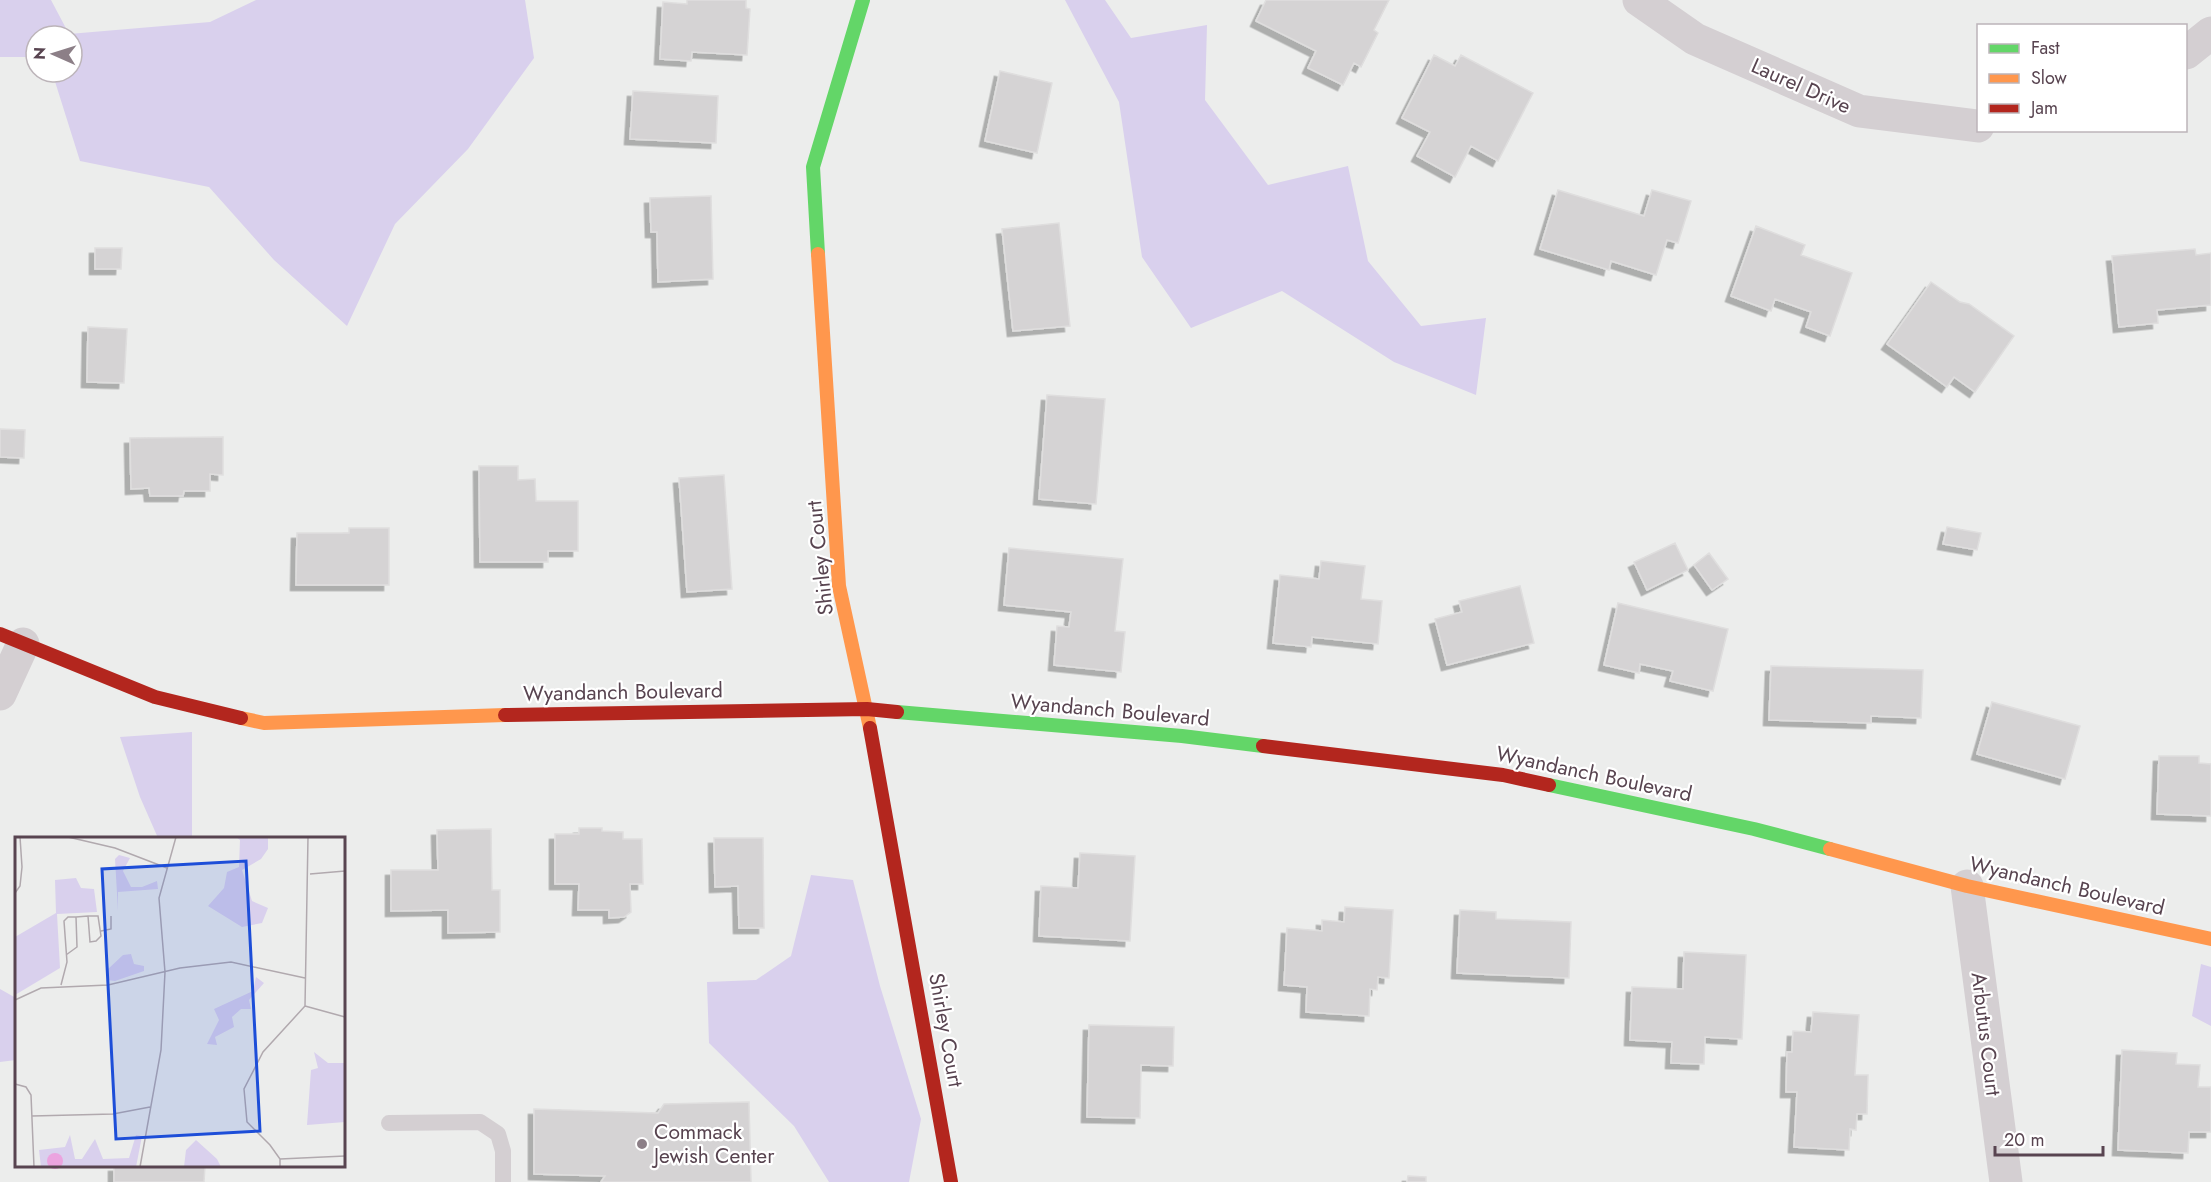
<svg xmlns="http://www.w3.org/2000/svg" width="2211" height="1182" font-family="Jost,sans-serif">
<defs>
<filter id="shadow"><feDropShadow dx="-5.5" dy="5.5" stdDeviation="0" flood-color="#0004"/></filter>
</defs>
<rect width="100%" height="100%" fill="#ecedec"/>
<path fill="#d9d0ed" d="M0,0H51L69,34L210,22L256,0H525L534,58L468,149L395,224L347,326L274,260L209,187L80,161L52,72H72V36H36V57H0Z
M1065,0H1105L1131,38L1207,25L1205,100L1268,185L1348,166L1368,261L1421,326L1486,318L1476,395L1394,362L1282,291L1191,328L1142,257L1119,102Z
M192,732V838H158L140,797L120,737Z
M811,875L853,880L880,986L921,1119L909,1182H829L794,1126L709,1043L707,982L756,980L791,956Z
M2201,964L2211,967V1026L2192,1016Z
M0,989L16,998V1060L0,1062Z"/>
<path fill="#d5d3d4" stroke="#dfdede" stroke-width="1.5" filter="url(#shadow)" d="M687,0H746V8L750,9L747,55L692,52L691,61L660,59L663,2L687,4Z
M1266,0H1389L1374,30L1378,33L1361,67L1354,63L1343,85L1308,68L1316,51L1256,21Z
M1434,55L1455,66L1461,55L1533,93L1498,161L1471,146L1455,177L1417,156L1430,132L1402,118Z
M1000,71L1052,83L1037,153L985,141Z
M633,91L718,96L716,143L630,139Z
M1558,190L1644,216L1652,190L1691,201L1678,243L1667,240L1656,275L1611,261L1609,270L1540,249Z
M711,196L713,279L658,282L657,232H651L650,198Z
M1059,223L1070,326L1013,331L1002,229Z
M1756,226L1805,245L1801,255L1852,273L1830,336L1806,327L1811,312L1775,299L1771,311L1731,296Z
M95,248H122L121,269H95Z
M2195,249L2196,255L2211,253V305L2157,310L2158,323L2119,327L2112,256Z
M1931,282L1960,302L1969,304L2014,336L1975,392L1954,377L1947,387L1887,344Z
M88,327L127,329L124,383L87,382Z
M1047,395L1105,399L1096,504L1039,499Z
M0,429L25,430L24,458L0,457Z
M223,437V475L210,474V491H184L183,496H150L149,488L131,489L130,438Z
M479,466H518V480L535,479L536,501H578V551H548V562H480Z
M724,475L732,589L687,592L679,478Z
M1947,527L1981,533L1977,550L1943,544Z
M349,528H389V585H296L297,533H349Z
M1675,543L1688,570L1647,590L1634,562Z
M1009,548L1123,559L1115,631L1125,632L1121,672L1054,665L1057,626L1069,627L1071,612L1004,605Z
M1709,553L1728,579L1712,590L1694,565Z
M1321,561L1365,566L1361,599L1382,601L1378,644L1312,637L1311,647L1273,643L1280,575L1319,579Z
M1520,586L1534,643L1447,665L1435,619L1462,612L1459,601Z
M1618,603L1728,629L1713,691L1670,681L1673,671L1640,664L1639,673L1604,665Z
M1771,666L1923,670L1921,718L1871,716V723L1769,720Z
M1992,702L2080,726L2065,779L1977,754Z
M2159,756H2199V763L2211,764V816L2157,814Z
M579,828H602V831L623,832V839H642L643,884H630L631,912L624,917L609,918V910H578L579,884H555V834H579Z
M491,829L492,890H500V932L448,933V910L391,911V870H438L437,830Z
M714,838H763L764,928H739L738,886L715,887Z
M1080,853L1135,856L1130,941L1039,936L1041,886L1078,888Z
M1345,907L1393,910L1389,978L1378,977L1377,990L1370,989L1369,1016L1306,1012L1307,987L1284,985L1287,928L1322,931V920L1344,922Z
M1460,910L1496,912V919L1571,922L1569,978L1457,973Z
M1684,952L1746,955L1742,1039L1705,1037L1704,1064L1671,1063L1672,1042L1630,1040L1632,987L1683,989Z
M1813,1012L1859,1015L1855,1075H1868L1867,1114H1857L1856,1130L1850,1129L1849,1150L1794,1147L1797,1092H1786L1787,1052H1792L1793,1031L1811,1032Z
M1089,1025L1174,1027L1173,1066L1141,1065L1140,1118L1087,1117Z
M2122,1050L2177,1053L2176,1064L2200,1065L2198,1087H2211V1132H2189L2188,1153L2118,1150Z
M749,1102L751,1182H601L605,1176L534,1174V1109L658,1113L664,1104Z
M114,1166H205L204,1182H114Z
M1408,1176L1426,1177V1182H1407Z"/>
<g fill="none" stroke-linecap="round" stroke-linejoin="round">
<path stroke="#d4cfd2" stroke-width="16" d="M389,1123L480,1122L498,1134L503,1151V1182"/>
<path stroke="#d4cfd2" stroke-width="33" d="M1639,0L1695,39L1859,111L1978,126
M2186,53L2211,33
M0,694L23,644
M1967,886L2006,1182"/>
<path stroke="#63d668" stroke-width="14" d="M818,254L813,167L863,0
M897,712L1182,736L1263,746
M1549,785L1754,829L1830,849"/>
<path stroke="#ff974d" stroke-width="14" d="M818,254L839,586L870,728
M241,718L264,723L505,715
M1830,849L1967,886L2211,939"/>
<path stroke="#b3261e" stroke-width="14" d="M0,634L155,697L241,718
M505,715L867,709L897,712
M870,728L951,1182
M1263,746L1503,775L1549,785"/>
</g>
<circle fill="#8c7f87" stroke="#fff" stroke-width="2" cx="642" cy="1144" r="6"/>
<g text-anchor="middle" stroke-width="4.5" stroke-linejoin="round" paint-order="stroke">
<g font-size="21" fill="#584450" stroke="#fff">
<text transform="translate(1801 86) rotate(24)" y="7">Laurel Drive</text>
<text transform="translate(820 558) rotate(-96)" y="7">Shirley Court</text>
<text transform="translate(623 692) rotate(-1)" y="7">Wyandanch Boulevard</text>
<text transform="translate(1110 710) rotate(5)" y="7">Wyandanch Boulevard</text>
<text transform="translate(1594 774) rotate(12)" y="7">Wyandanch Boulevard</text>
<text transform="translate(2067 886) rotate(13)" y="7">Wyandanch Boulevard</text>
<text transform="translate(946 1030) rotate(80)" y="7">Shirley Court</text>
<text transform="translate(1986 1034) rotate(83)" y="7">Arbutus Court</text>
</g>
<g font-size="21" fill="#584450" stroke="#fff" text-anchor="start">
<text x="654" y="1139">Commack<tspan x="654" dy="24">Jewish Center</tspan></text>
</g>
</g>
<g transform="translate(15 837)">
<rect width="330" height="330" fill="#ecedec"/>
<path d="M221,0H253V12L246,22L227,33L237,64L253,71L247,86L227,90L193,69L209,51L212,35L224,30L225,3ZM104,18L115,21L108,34L116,50H127L142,44L143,52L103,55V74L100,22ZM61,41L66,51L79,52L82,75L42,77L45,131L0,158V100L41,76L40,43ZM116,117L119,127L129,129V134L100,144L92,143V133L108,118ZM241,140L249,146L234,163L236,172H226L217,180L219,190L200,200L202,208L192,207L204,183L199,172L238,154ZM299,215L313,226H330V285L292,288L296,233L303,231ZM55,298L60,322H67L80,302L88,322L114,321L121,298L127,299L121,330H26L24,313L50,310ZM181,303L202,322L206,330H169L171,313Z" fill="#d9d0ed"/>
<path d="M32 324a8 8 0 1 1 16 0a8 8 0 1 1-16 0Z" fill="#eba4df"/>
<path fill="none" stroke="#b1a9ae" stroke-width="1.5" d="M53,0L100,11L152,31M295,37L330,34M0,56L5,49L7,30L5,0M86,94L96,92V79M51,118L62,110L61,80M46,148L52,125L49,84L53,80H61L73,79H83L86,99L81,104L75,105L73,79M0,163L26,151L93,148L165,131L216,125L290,141M290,169L330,180M0,247L11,250L16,258L19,330M17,279L98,277L135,270M265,322L330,319M125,330L146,213L150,135L144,61L161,0M265,330V322L255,308L232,285L229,252L248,215L290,169L293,0"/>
<path fill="#1d4ed8" fill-opacity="0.15" stroke="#1d4ed8" stroke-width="3" d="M231,24L245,294L101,302L87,32Z"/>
<rect width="330" height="330" fill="none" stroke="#584450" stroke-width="3"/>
</g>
<rect x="1977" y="24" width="210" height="108" fill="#ffffff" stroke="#bcb4b9" stroke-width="1.5"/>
<rect x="1989" y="44" width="30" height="9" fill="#63d668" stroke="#bcb4b9" stroke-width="1.5"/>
<text x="2031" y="54" font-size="18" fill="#584450">Fast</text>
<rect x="1989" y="74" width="30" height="9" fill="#ff974d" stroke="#bcb4b9" stroke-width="1.5"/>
<text x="2031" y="84" font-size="18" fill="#584450">Slow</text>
<rect x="1989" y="104" width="30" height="9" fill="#b3261e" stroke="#bcb4b9" stroke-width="1.5"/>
<text x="2031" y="114" font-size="18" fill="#584450">Jam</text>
<g transform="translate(54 54) rotate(273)"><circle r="28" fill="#ffffff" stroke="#bcb4b9" stroke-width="1.5"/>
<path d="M0-4.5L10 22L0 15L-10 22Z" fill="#8c7f87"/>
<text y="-9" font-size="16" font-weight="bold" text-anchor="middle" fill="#584450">N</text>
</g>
<path d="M1995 1146v9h108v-9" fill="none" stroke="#584450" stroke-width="3"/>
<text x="2004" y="1146" font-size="18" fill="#584450" stroke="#ffffff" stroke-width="4.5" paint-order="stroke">20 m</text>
</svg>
